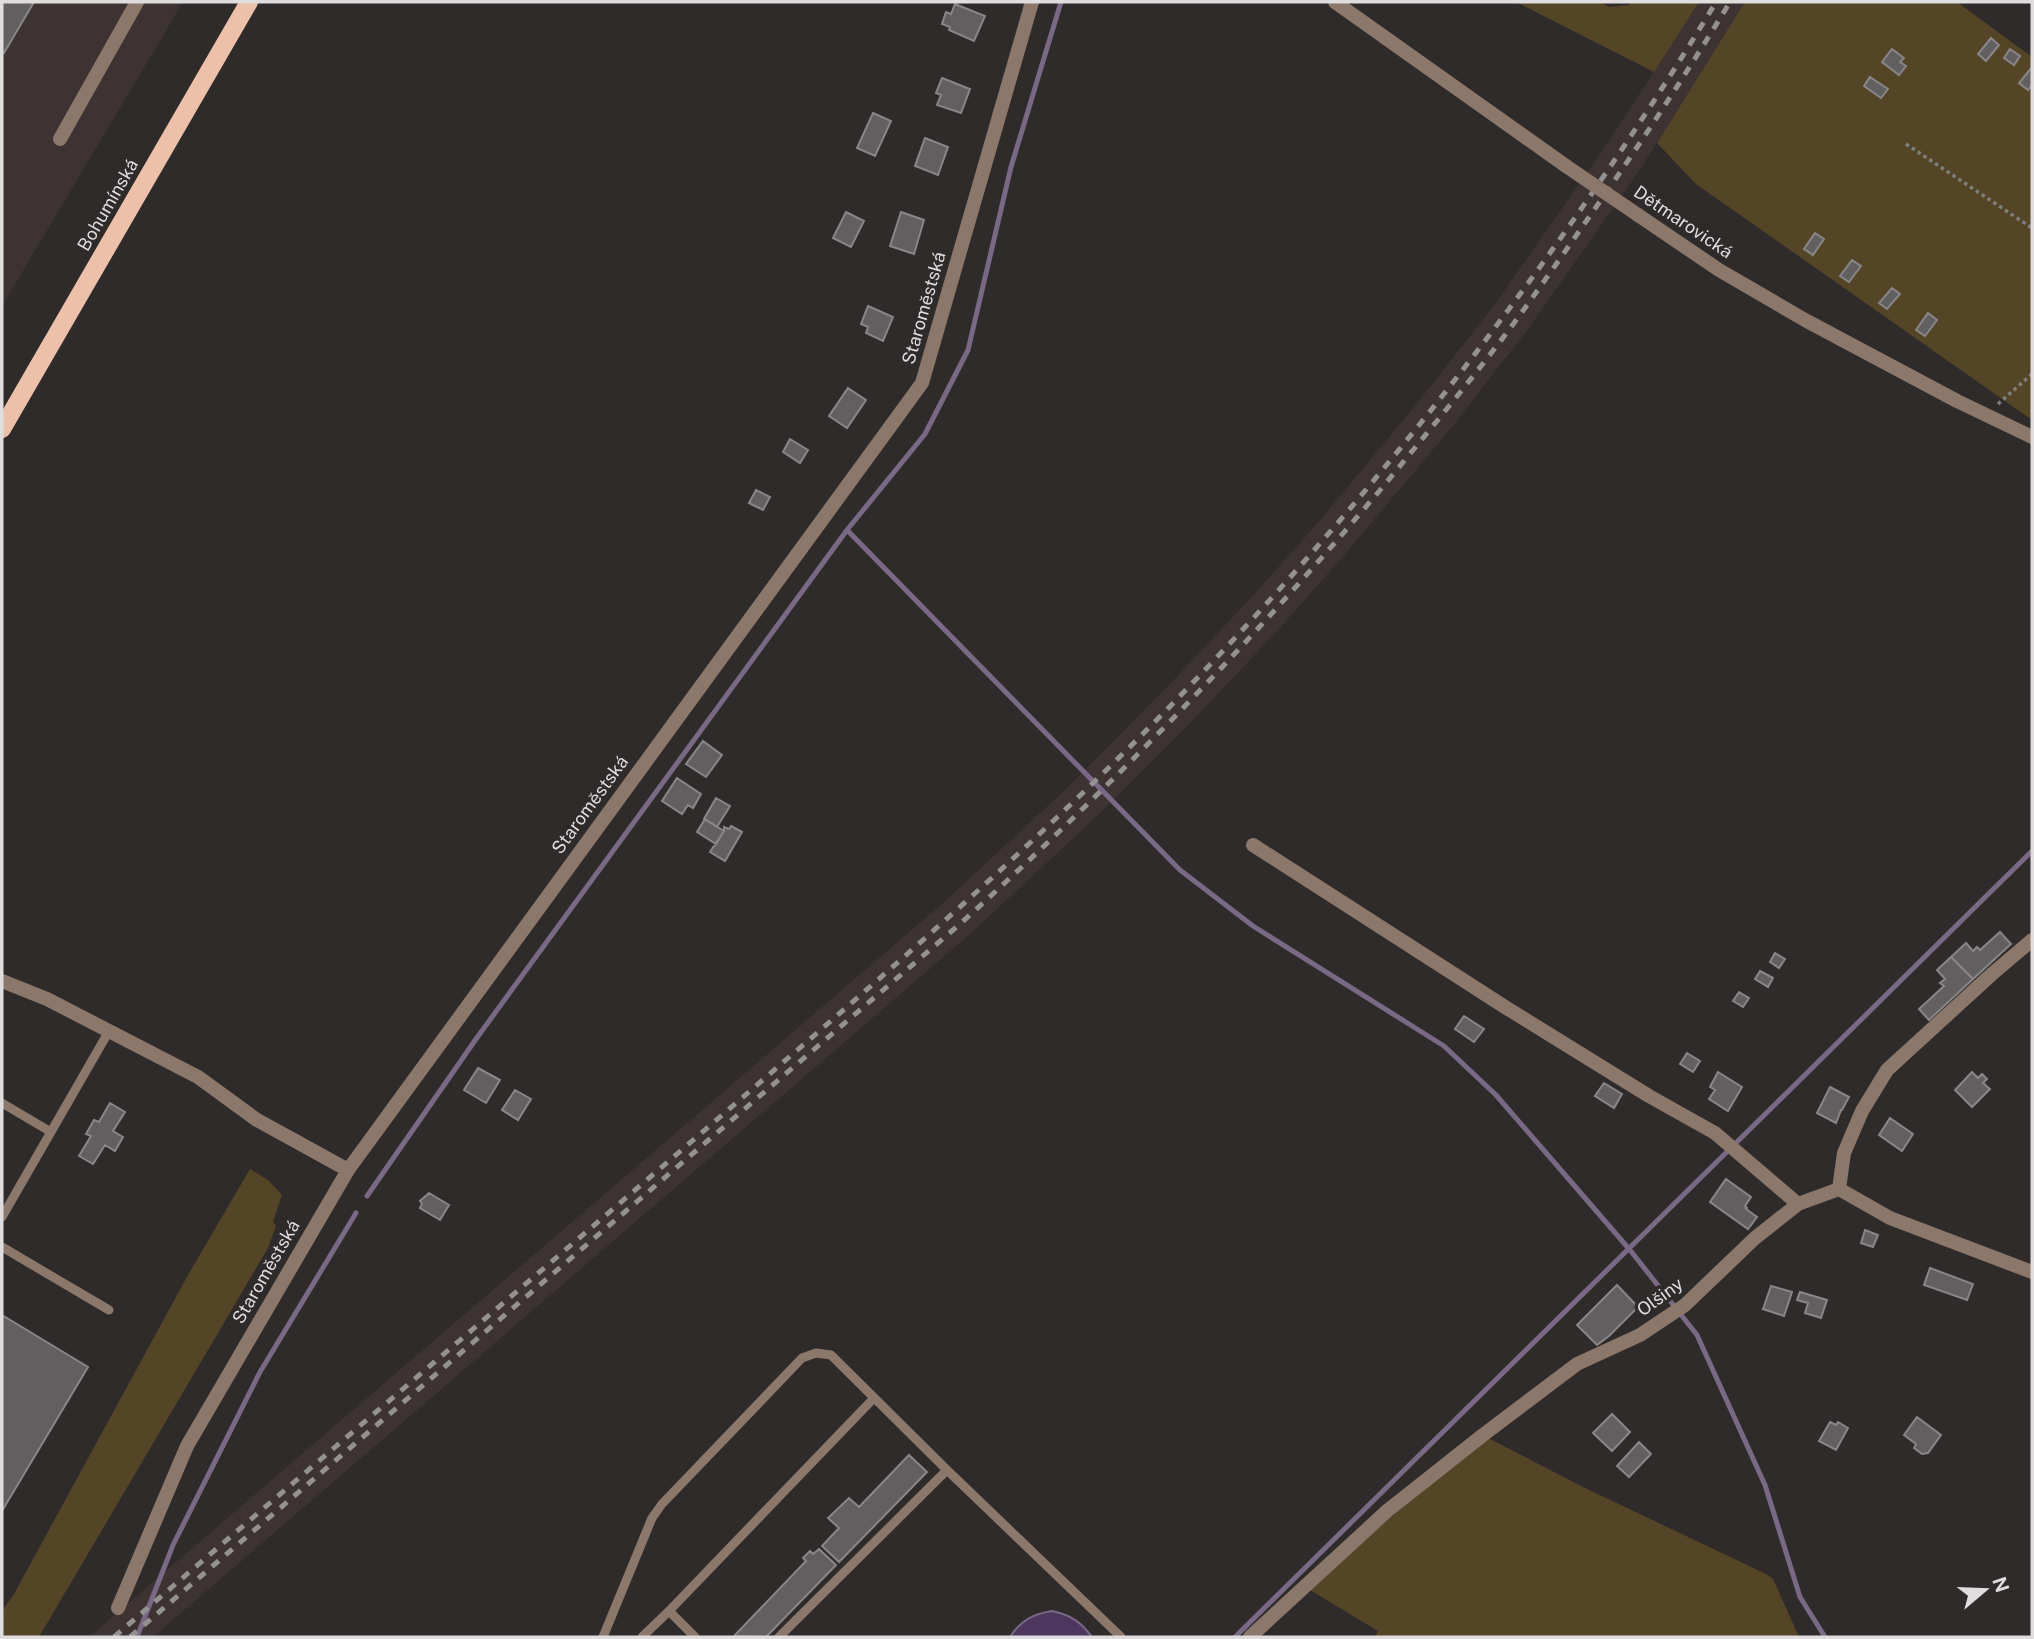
<svg xmlns="http://www.w3.org/2000/svg" width="2034" height="1639" font-family="'Public Sans',sans-serif">
<rect width="100%" height="100%" fill="#2f2b2b"/>
<path fill="#3d3333" d="M2,2H183L2,306Z
M1699,2H1747L1637,174L1528,329L1452,427L1346,553L1279,629L1195,718L1096,817L969,935L153,1637H89L942,904L1067,788L1165,689L1248,601L1315,526L1419,401L1495,304L1603,150Z"/>
<path fill="#544527" d="M1516,2H1601L1609,7L1629,5L1631,2H1699L1654,72Z
M1745,2H1957L2032,57V420L1696,184L1657,143Z
M250,1169L268,1180L282,1195L273,1222L276,1226L268,1248L39,1637H2V1611L14,1594L188,1275Z
M1486,1437L1583,1487L1766,1574L1773,1579L1799,1637H1375L1378,1631L1310,1590L1363,1541Z"/>
<path fill="#4d375f" stroke="#796985" stroke-width="2" d="M1052,1611C1071,1615 1081,1622 1092,1637H1010C1021,1620 1033,1614 1052,1611Z"/>
<g fill="none" stroke-linecap="round" stroke-linejoin="round">
<path stroke="#796985" stroke-width="5" d="M847,530L1180,870L1253,926L1444,1046L1496,1095L1630,1250L1697,1335L1765,1485L1800,1597L1825,1637
M367,1196L476,1039L847,530L925,434L968,350L1011,167L1061,2
M137,1637L173,1545L260,1372L356,1213
M1235,1637L2032,851"/>
</g>
<path fill="#625f60" stroke="#898688" stroke-width="2" d="M2,2H34L4,53L2,51Z
M955,4L985,16L974,41L949,30L950,27L942,24L946,12L951,14Z
M1991,38L1999,45L1986,61L1978,54Z
M1892,49L1904,58L1900,62L1906,66L1899,75L1882,62Z
M2010,49L2020,56L2014,65L2004,58Z
M2032,67V85L2028,90L2019,83Z
M1870,77L1888,89L1881,98L1864,86Z
M942,78L970,89L961,113L937,105L941,95L936,93Z
M873,113L891,121L875,156L857,148Z
M925,138L948,147L938,175L915,166Z
M846,212L864,221L851,247L833,238Z
M901,212L924,220L914,254L890,246Z
M1815,233L1824,239L1813,255L1804,249Z
M1852,260L1861,266L1849,282L1840,276Z
M1892,288L1900,294L1887,309L1879,303Z
M868,306L893,317L883,341L866,333L868,327L861,324Z
M1928,313L1937,320L1925,336L1916,330Z
M848,388L866,400L847,428L829,416Z
M790,439L808,450L800,463L783,452Z
M756,490L770,497L763,510L749,503Z
M703,741L722,755L706,777L686,764Z
M677,778L701,794L693,808L688,805L682,814L662,801Z
M716,798L730,806L717,827L704,819Z
M705,819L724,831L716,844L697,832Z
M731,826L742,832L725,861L710,852L724,831V827L729,829Z
M2000,932L2011,944L1973,979L1951,957L1966,943L1973,951L1977,947L1980,950Z
M1775,953L1785,959L1779,968L1770,962Z
M1951,957L1973,979L1929,1020L1919,1009L1944,986L1940,983L1945,979L1937,970Z
M1760,971L1773,978L1768,987L1755,979Z
M1739,992L1749,998L1743,1007L1733,1001Z
M1464,1016L1484,1029L1474,1042L1455,1029Z
M1687,1053L1700,1061L1693,1072L1680,1064Z
M478,1068L500,1080L486,1103L464,1090Z
M1718,1072L1742,1087L1728,1111L1709,1099L1715,1090L1710,1087Z
M1972,1072L1978,1078L1982,1074L1987,1079L1983,1083L1990,1089L1972,1107L1955,1090Z
M1604,1083L1622,1094L1614,1108L1595,1096Z
M1830,1087L1849,1097L1842,1110H1841L1836,1123L1817,1113Z
M515,1090L531,1099L518,1120L502,1110Z
M110,1103L125,1112L113,1131L123,1137L115,1151L105,1145L93,1164L79,1156L91,1136L86,1134L94,1120L99,1122Z
M1890,1118L1913,1134L1902,1151L1879,1135Z
M1726,1179L1751,1197L1745,1206L1747,1208L1746,1209L1757,1217L1748,1229L1710,1202Z
M429,1193L449,1205L440,1220L420,1208L422,1204L420,1201Z
M1865,1230L1878,1235L1873,1247L1861,1243Z
M1930,1268L1973,1284L1967,1300L1924,1285Z
M1617,1285L1638,1307L1609,1336L1597,1345L1577,1325Z
M1771,1286L1792,1292L1784,1316L1763,1309Z
M1800,1292L1827,1300L1821,1318L1805,1313L1808,1303L1797,1300Z
M2,1315L88,1367L2,1511Z
M1612,1414L1630,1432L1612,1451L1593,1433Z
M1917,1417L1941,1435L1928,1453L1922,1454L1914,1448L1916,1444L1904,1435Z
M1830,1422L1836,1425L1838,1422L1848,1428L1836,1450L1819,1441Z
M1639,1442L1651,1454L1629,1477L1617,1466Z
M909,1455L927,1472L839,1562L822,1546L839,1528L828,1518L849,1498L859,1507Z
M819,1549L836,1565L766,1637L734,1636L806,1561L803,1558L810,1551L813,1554Z"/>
<g fill="none" stroke-linecap="round" stroke-linejoin="round">
<path stroke="#817e7e" stroke-width="3.5" stroke-dasharray="3.5 3.5" stroke-linecap="butt" d="M1906,144L2032,228
M1998,404L2032,374"/>
<path stroke="#8c776b" stroke-width="9" d="M2,1103L51,1132
M2,1217L109,1031
M2,1247L109,1310
M669,1611L695,1637
M603,1637L652,1518L662,1504L802,1358L816,1353L831,1355L947,1470L1121,1637
M642,1637L669,1611L874,1398
M779,1637L947,1470"/>
<path stroke="#8c776b" stroke-width="14" d="M1335,2L1566,166
M60,139L137,2
M1638,215L1719,270L1805,320L1957,401L2032,437
M1253,845L1505,1007L1649,1096L1715,1133L1798,1204
M2,981L47,999L198,1077L257,1120L348,1170
M1839,1189L1844,1153L1862,1111L1887,1070L1992,974L2032,940
M1839,1189L1890,1218L2032,1272
M118,1608L187,1446L348,1170L922,383L1032,2
M1250,1637L1387,1511L1483,1435L1577,1364L1640,1335L1685,1305L1755,1238L1798,1204L1839,1189"/>
<path stroke="#edc1a9" stroke-width="18" d="M2,429L249,2"/>
<path stroke="#949191" stroke-width="5" stroke-dasharray="9 9" stroke-linecap="butt" d="M114,1637C318,1461 524,1286 728,1110C883,976 1038,843 1180,696C1384,485 1564,252 1716,2
M130,1637L960,924C1110,788 1250,644 1381,489C1427,433 1474,377 1517,319C1541,286 1564,253 1587,220C1637,149 1685,76 1730,2"/>
<path stroke="#8c776b" stroke-width="14" d="M1566,166L1638,215"/>
</g>
<g text-anchor="middle" stroke-width="7" stroke-linejoin="round" paint-order="stroke">
<g font-size="18" fill="#dfdddd" stroke="#2f2b2b">
<text transform="translate(108 205) rotate(-60)" y="6">Bohumínská</text>
<text transform="translate(1683 222) rotate(34)" y="6">Dětmarovická</text>
<text transform="translate(924 308) rotate(-74)" y="6">Staroměstská</text>
<text transform="translate(590 805) rotate(-54)" y="6">Staroměstská</text>
<text transform="translate(266 1272) rotate(-60)" y="6">Staroměstská</text>
<text transform="translate(1660 1297) rotate(-36)" y="6">Olšiny</text>
</g>
</g>
<rect width="2034" height="1639" fill="none" stroke="#dfdddd" stroke-width="7"/>
<g transform="translate(1985 1590) rotate(71)" stroke="#2f2b2b" stroke-width="5" paint-order="stroke">
<path d="M0-5L12 26L0 18L-12 26Z" fill="#dfdddd"/>
<text y="-10" font-size="19" font-weight="bold" text-anchor="middle" fill="#dfdddd">N</text>
</g>
</svg>
